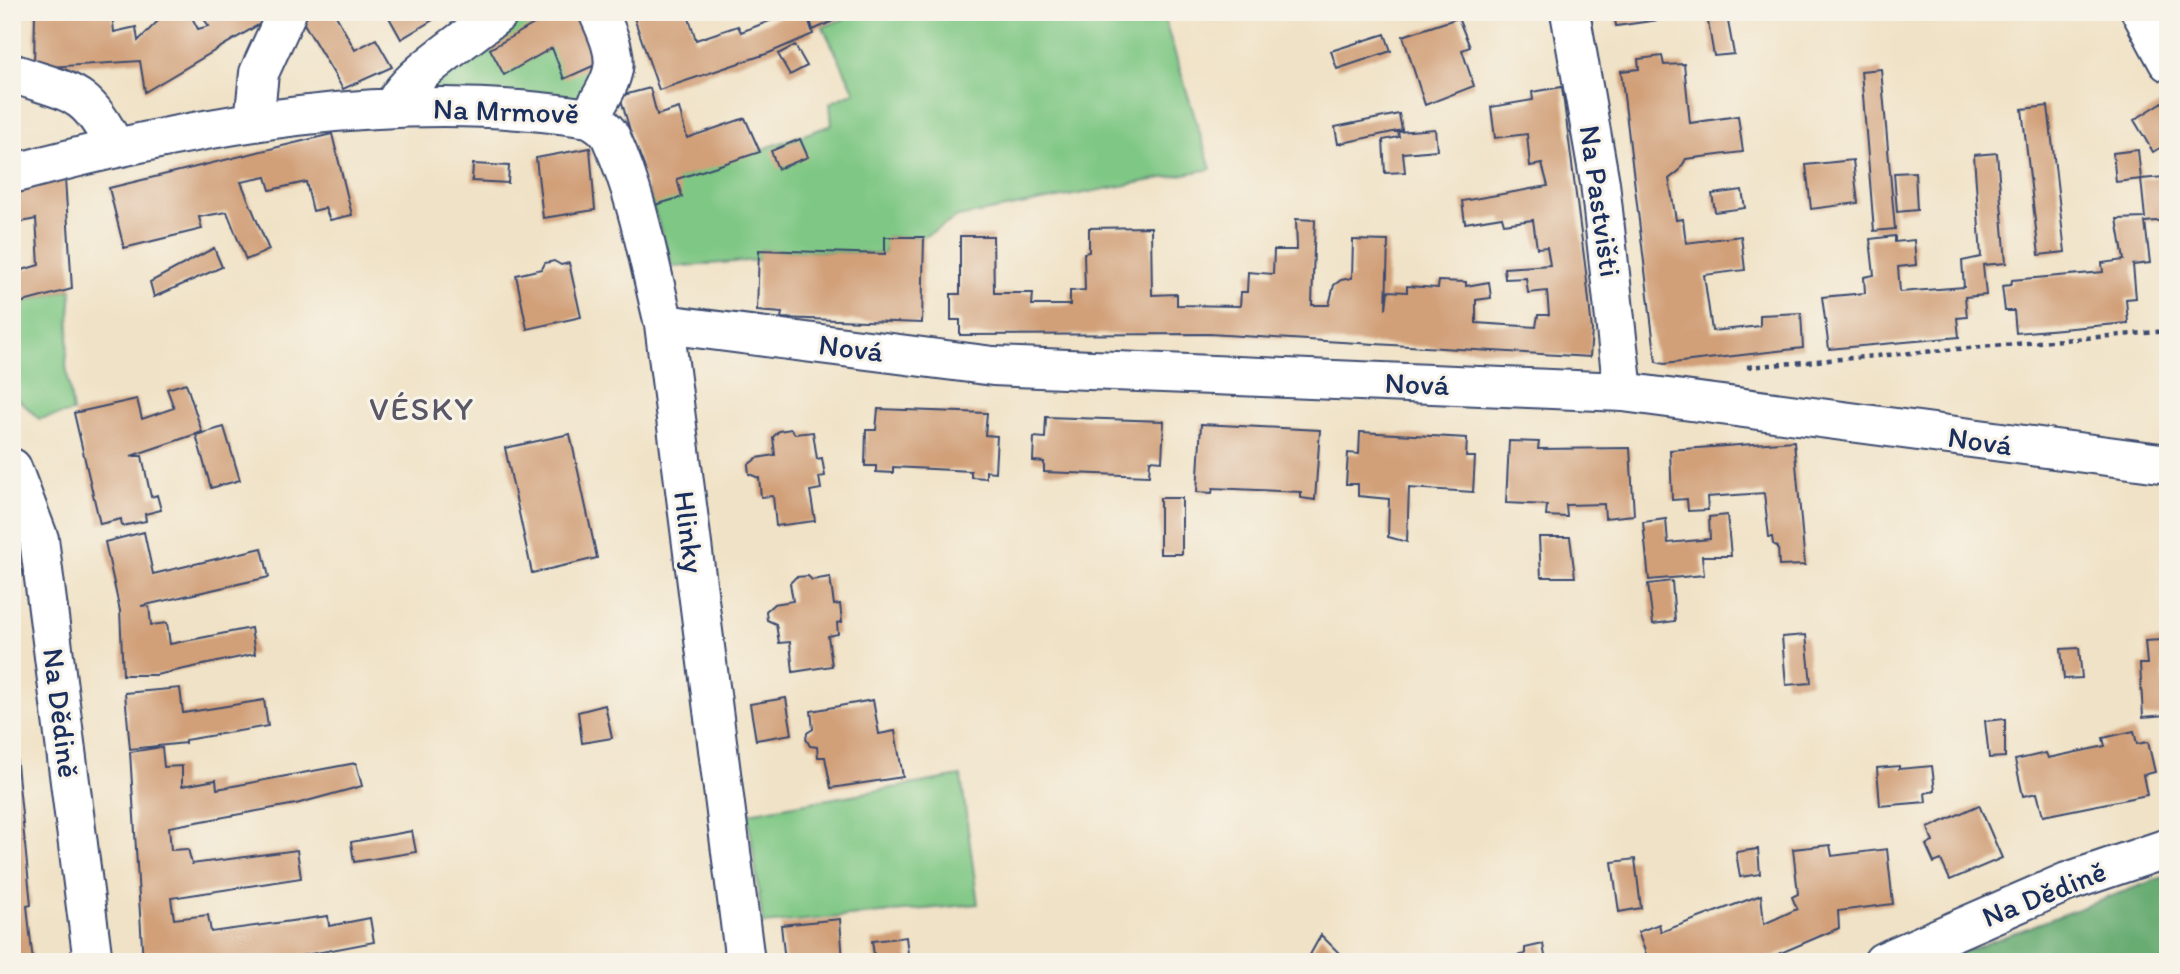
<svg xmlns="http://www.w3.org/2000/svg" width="2180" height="974" font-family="Itim,sans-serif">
<rect width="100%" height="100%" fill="#f7f3e8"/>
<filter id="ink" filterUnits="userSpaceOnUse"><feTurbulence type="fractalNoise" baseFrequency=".0143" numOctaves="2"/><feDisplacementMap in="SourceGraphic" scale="14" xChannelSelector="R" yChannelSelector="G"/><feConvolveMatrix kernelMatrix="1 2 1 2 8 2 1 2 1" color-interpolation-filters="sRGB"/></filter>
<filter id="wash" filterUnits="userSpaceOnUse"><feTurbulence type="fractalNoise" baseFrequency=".00686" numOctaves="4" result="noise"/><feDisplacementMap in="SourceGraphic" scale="28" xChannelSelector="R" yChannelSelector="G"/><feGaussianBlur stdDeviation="1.57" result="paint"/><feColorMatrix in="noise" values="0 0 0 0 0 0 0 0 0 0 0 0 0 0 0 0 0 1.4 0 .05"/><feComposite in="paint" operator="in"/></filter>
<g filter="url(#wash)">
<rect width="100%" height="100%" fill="#f0e2c6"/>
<path fill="#7fc784" stroke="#4d7b71" stroke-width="2" d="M520,12H578L604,61L578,102L425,93Z
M862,12H1162L1211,169L958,217L924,237H886L885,254L760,250L759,260L673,267L647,189L832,125L830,103L855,92L823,27Z
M72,289L66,365L73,412L39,419L12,393V305Z
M961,776L978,904L763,924L748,813Z"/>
<path fill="#67ac72" stroke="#416e68" stroke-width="2" d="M2168,875V962H1937Z"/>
<g id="blocks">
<path fill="#d1a079" d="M35,12H112L114,32L136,27L138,41L158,21L156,12H189L198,29L209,26L203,18L211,12H273L275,15L145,92L140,61L34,68Z
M297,12H334L355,50L376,39L392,67L343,89Z
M386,12H446L401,39Z
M555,12H578L604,61L564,79L552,48L504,75L490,49Z
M632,12H687L696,40L738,26L741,32L793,12H806L813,34L769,53L659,90Z
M808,12H853L813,30Z
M1614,12H1673V18L1616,26Z
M1715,12H1737L1727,16L1734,54L1714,56L1708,22L1718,19Z
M1458,18L1470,47L1462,50L1474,86L1425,105L1403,36Z
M1385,34L1391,51L1337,69L1331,51Z
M795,45L807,66L790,75L778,54Z
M1662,56L1664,65L1684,64L1690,123L1738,116L1743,152L1686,159L1679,171L1669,179L1676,220L1683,219L1686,243L1741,236L1745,270L1704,275L1712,331L1760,326V315L1801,313L1803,348L1664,364L1656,362L1621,71L1639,69L1638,59Z
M1881,69L1895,229L1874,231L1861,71Z
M1562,87L1586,272L1592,330L1590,357L1209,334L960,335V320H951V294H960V236H993L994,293H1033L1032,305H1070V291L1085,290L1084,253L1089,252V228L1151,227L1152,295L1177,294V305L1240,306L1241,292H1247L1248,272L1273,274L1274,250H1297L1296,219L1315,220L1312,305H1329L1334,285L1341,280L1352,278L1353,240L1388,241L1386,309L1388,291L1407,292V286L1438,288L1439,281L1466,282V286L1489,282L1491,298L1476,300V323L1536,327L1538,315H1549L1547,291L1528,293L1526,278L1505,279L1504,268L1550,265L1547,247L1537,248L1533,220L1504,224L1502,217L1465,223L1462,201L1548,186L1542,164L1530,166L1527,134L1495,138L1491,107L1533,100L1532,92Z
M650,88L657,115L679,108L687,138L745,118L760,152L677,179L682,197L655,205L647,189L620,96Z
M2166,100L2168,143L2153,152L2134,120Z
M2048,106L2065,252L2039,255L2022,109Z
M1399,114L1402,130L1338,144L1335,127Z
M1435,129L1437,150L1403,153L1405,172L1385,173L1383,140L1399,137L1398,132Z
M12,134L19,155L12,157Z
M332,134L352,215L330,220L325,208L313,211L306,182L270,190L266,177L241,182L269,250L246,260L227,212L199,217L202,229L124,248L109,188Z
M800,139L808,157L778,169L771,151Z
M590,148L595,210L543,218L536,158Z
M2138,150L2141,179L2116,182L2113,153Z
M1997,153L2006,263L1983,265L1986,295L1965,297L1967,317L1957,318L1959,337L1829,349L1822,297L1865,293L1864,277L1874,275L1870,239L1895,236V242L1914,240L1916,265L1898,267L1900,292L1964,287L1962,261L1981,257L1974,155Z
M1853,160L1858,203L1811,209L1806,165Z
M473,164L509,166L508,183L472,181Z
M1915,172L1917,210L1897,212L1894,173Z
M2164,177L2168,220L2145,222L2150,263L2133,265L2136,298L2126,299L2128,323L2016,333L2014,311H2005L2002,286L2011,285L2012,280L2103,272L2102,263L2124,260L2117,219L2145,218L2141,179Z
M65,178L72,289L12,305V273L39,265L36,219L12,224V192Z
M1742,190L1745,208L1715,212L1712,194Z
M885,237H924L922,323L781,318L782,313L757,311L759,250L885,254Z
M214,248L222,267L154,297L150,282Z
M554,261L561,265L569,263L581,317L527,329L516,275L542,269L545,263Z
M186,383L202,432L131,456H142L151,497L157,495L161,510L145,514L146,521L122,526L121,519L100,524L74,413L137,399L142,419L174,408L167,389Z
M878,409L987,413L985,435L997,436L995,472L986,471V478L971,477V471L893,467V473L876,472V466H865L866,430H876Z
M1046,417L1164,421L1162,461L1150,460L1149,476L1044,472V462L1033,461L1034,437L1045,438Z
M1201,424L1320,430L1315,500L1301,498V492L1213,488L1212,493L1197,492Z
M224,427L240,480L211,488L196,435Z
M791,429L795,434L813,432L817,459L822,458L825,476L819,477L821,489L810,491L815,521L776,526L773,496L761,497L759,478L749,474L748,465L757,458L775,455L773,437L779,431Z
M1360,432L1467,438L1466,457H1475L1473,492L1409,488L1407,542L1388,537L1389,499L1358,496V484H1346L1348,453L1359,454Z
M570,434L597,558L532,573L505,448Z
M1509,441L1539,442L1538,449L1630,448L1634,515L1605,518L1604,504L1566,505L1567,517L1546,516L1547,505L1506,503Z
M1794,441L1805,565L1779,566L1778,547L1773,544L1772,537H1769L1764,493L1707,497L1708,510L1688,511L1687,499L1672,500L1670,450Z
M1160,498H1182V554H1160Z
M1727,515L1731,556H1702L1704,575L1649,580L1643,522L1666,519L1668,543L1710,539L1709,517Z
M144,532L153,574L262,548L269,577L141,606L149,605L151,625L167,623L170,644L251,628L255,654L156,675H123L120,611L105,542Z
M1539,537H1570L1575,577H1541Z
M808,576L812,580L830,577L834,605L840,604L842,622L837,623L838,634L828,636L832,666L793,672L790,642L779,643L776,624L767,620L766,611L774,604L793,601L790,583L796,577Z
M1672,581L1675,621L1653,624L1648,584Z
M1806,635L1811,683L1786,685L1782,637Z
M2161,640L2166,715L2143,717L2140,664H2147L2145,641Z
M2079,648L2082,678L2064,679L2061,649Z
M180,688L183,713L264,700L268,726L185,740V743L130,749L125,693Z
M786,698L792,734L756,740L750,704Z
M873,700L879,734L895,731L903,777L831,788L825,757H818L817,747L810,746L806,739L807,733L813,729L811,711Z
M605,705L612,738L582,743L578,712Z
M12,714L31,905L27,906L33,962H12Z
M2005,719V757L1989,758L1985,721Z
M2134,731L2137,744L2148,742L2155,772L2143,775L2147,795L2043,816L2037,793L2023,796L2015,760L2046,753L2048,758L2105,746L2103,738Z
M162,747L164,767L182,766V786L216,780L217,789L356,763L362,786L296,804L169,827L171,850L188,849L192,864L297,850L301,878L171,898L174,919L208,915L211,932L328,916L329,926L370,918L374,942L269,962H143L130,752Z
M1899,766V769L1932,766L1935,791L1925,793L1926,802L1880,806L1877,768Z
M1979,805L2002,858L1950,880L1941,860L1934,863L1926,845L1933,842L1928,828Z
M412,831L416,852L354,862L351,842Z
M1830,845L1832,856L1887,849L1893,904L1838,911L1839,928L1760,962H1649L1638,932L1659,924L1661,932L1761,895L1764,924L1797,909L1792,897L1798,894L1793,849Z
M1758,849L1760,874L1740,877L1736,852Z
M1635,859L1641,908L1619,912L1612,862Z
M840,919L843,962H785L781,925Z
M1321,935L1341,955L1336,962H1306Z
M906,937L909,962H875L872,941Z
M1543,944L1546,962H1508L1507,958L1525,954V948Z"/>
</g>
</g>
<g filter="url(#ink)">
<use href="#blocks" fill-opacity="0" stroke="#3b4a6e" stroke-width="2"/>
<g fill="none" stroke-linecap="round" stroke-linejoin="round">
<defs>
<path id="minor" d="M1570,12L1600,183L1623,392
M2141,12L2168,62
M12,73C69,93 86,88 114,146
M394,108C397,82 477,32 500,12
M589,118C599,123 608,129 612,140C638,197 649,263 664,324L745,962
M254,122L259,73L287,12
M12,174C197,124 398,88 589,118C618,70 622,64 598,12
M664,324L993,366L1623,392L2168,464
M12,468L39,539L93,962
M1883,962L2067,882L2168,848"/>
</defs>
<use href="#minor" stroke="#3b4a6e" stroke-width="42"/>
<path stroke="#3b4a6e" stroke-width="4.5" stroke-dasharray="5 5" stroke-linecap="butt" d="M1747,367L2168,331"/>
<use href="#minor" stroke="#fff" stroke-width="38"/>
</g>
</g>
<g text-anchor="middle" stroke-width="6" stroke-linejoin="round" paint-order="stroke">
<g font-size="30" fill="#1b2f5e" stroke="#f7f3e8">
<text transform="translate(506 111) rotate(2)" y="10">Na Mrmově</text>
<text transform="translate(1600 201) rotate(82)" y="10">Na Pastvišti</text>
<text transform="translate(851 348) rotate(7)" y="10">Nová</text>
<text transform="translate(1417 384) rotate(2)" y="10">Nová</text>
<text transform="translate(1980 441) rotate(8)" y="10">Nová</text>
<text transform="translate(689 532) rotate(83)" y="10">Hlinky</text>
<text transform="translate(61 713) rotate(83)" y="10">Na Dědině</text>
<text transform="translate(2044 894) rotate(-22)" y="10">Na Dědině</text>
</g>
<g font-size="33" letter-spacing="2" fill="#5b5767" stroke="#f7f3e8">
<text x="422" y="420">VÉSKY</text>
</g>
</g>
<rect width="2180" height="974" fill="none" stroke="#f7f3e8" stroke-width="42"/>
</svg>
